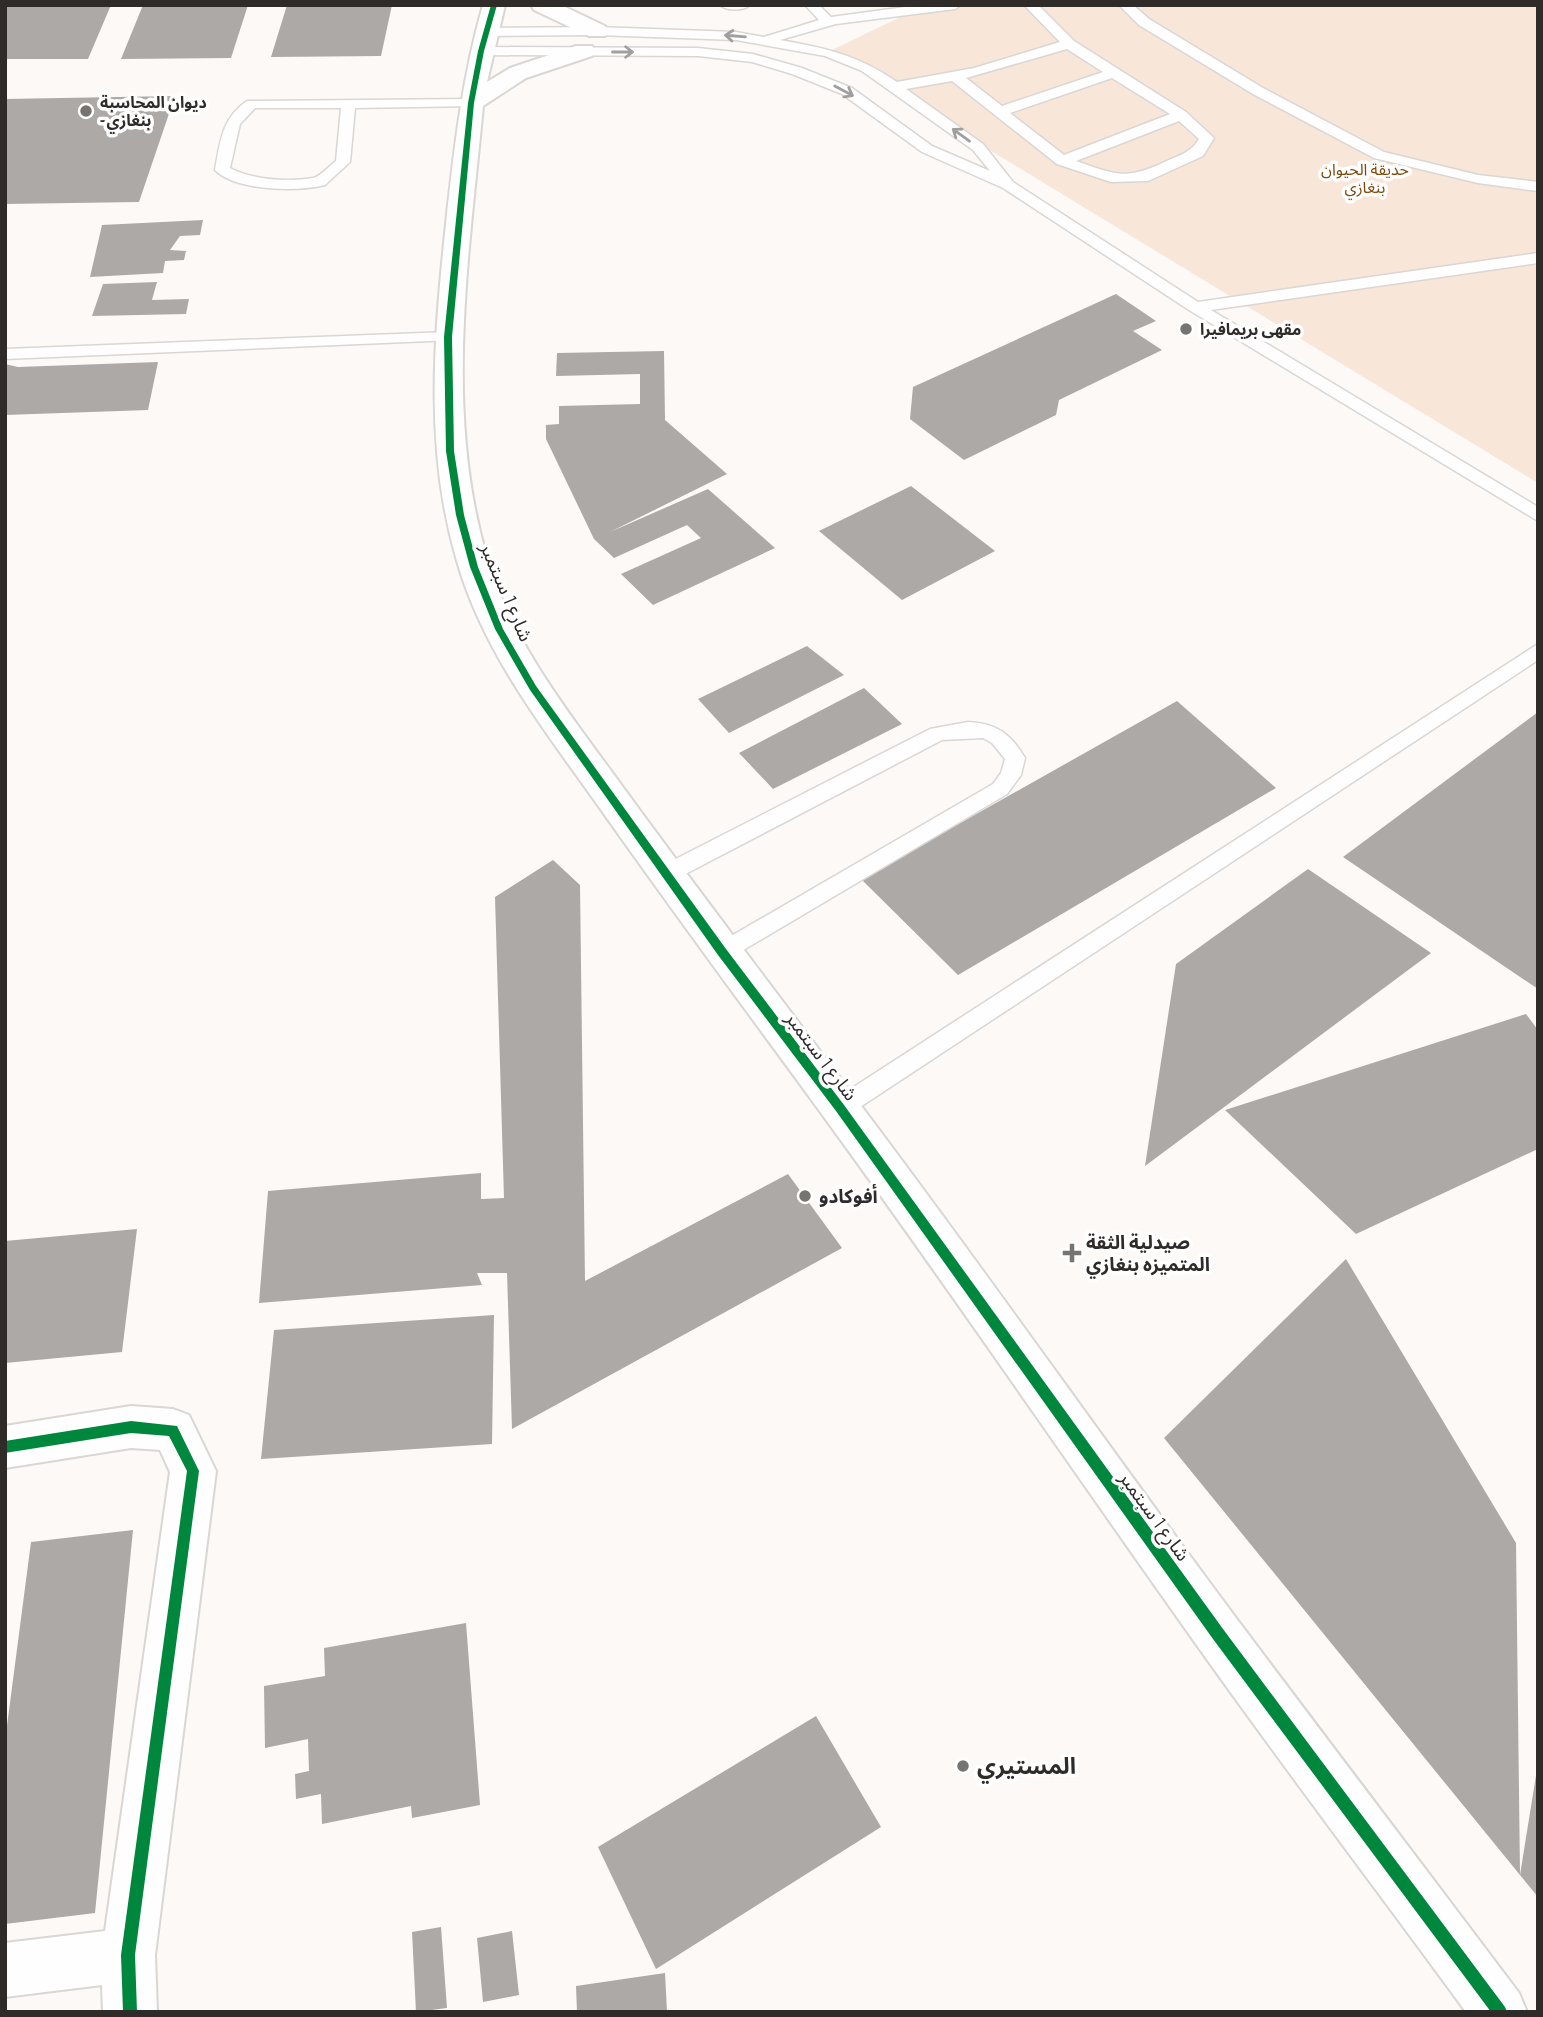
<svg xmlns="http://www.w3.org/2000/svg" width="1543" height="2017" font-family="Barlow,'Noto Sans Arabic',sans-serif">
<rect width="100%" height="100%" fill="#fcf9f6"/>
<path fill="#f8e7d8" d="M925,5H1538V483L828,52Z"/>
<path fill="#aca9a7" d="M5,5H111L88,59H5Z
M143,5H248L231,58L121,59Z
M287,5H392L381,56L271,57Z
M175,96L139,202L5,204V99Z
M203,220L200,235L180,236L170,250L186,251L184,260L165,261L163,273L90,277L102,225Z
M157,282L152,300L189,299L186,314L92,316L103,284Z
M1116,294L1156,321L1133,331L1162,350L1059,400L1056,415L964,460L910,419L913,387Z
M664,351L665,420L727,474L610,532L708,489L775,548L653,605L621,574L701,538L687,525L614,558L594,539L546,439V425L559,424V406L640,404V374L556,376L557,353Z
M158,362L148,410L5,415V364L18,367Z
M911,486L995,551L902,600L819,531Z
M807,646L844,675L729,733L698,699Z
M864,688L902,724L773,789L739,753Z
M1177,701L1276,788L958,975L861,879Z
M1538,712V989L1343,857Z
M553,860L580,885L585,1281L788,1174L842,1248L512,1429L507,1273H477L482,1285L259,1303L268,1191L481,1173V1199L504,1198L495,897Z
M1308,869L1431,953L1145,1166L1176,964Z
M1526,1014L1538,1030V1149L1356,1234L1225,1110Z
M137,1229L122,1352L5,1363V1241Z
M1346,1259L1516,1543L1520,1875L1538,1763V1897L1520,1875L1164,1438Z
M494,1315L492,1444L261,1459L274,1330Z
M133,1530L95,1913L5,1924V1741L31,1542Z
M466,1623L480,1805L412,1818L411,1806L322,1824L321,1794L296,1799L295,1774L309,1771L308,1739L265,1748L264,1686L325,1676L324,1648Z
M816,1716L881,1827L656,1969L598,1847Z
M441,1927L447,2008L416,2012L412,1932Z
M512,1931L519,1995L483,2002L477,1938Z
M665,1973L667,2012H577L576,1986Z"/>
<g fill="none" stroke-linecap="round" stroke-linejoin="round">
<defs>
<path id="lane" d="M720,5H750C744,11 726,11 720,5Z
M805,5H819L831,17L920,5H961L955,9L836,24L780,40C826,48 858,55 897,82L974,68L1060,42L1024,5H1038L1074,41L1186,112L1214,138L1203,156L1148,181L1111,182L1057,164L952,81L906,89L983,144L1013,182L1198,302L1538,253V263L1211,310L1538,507V521L1189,310L1003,188L922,152L842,94L792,74L752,62L698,56L481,55L474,51L481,47L698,48L753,54L802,68L852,88L932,146L990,171L973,150L862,71L825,56L736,40L597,35L487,36L480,32L487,28L597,27L736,32L764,37L819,20ZM1067,49L1103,72L1002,106L966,78ZM1112,78L1170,114L1064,155L1010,113ZM1179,121L1199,139C1192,151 1183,154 1169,160C1127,180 1119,176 1076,161Z
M1119,5H1133L1149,19L1263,88L1384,152L1478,175L1538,182V191L1478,183L1374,158L1253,94L1139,25Z
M471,99L476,100V106L355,108L350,162L325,185C298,192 235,191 215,170C220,142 222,118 247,101ZM255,108H341L336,161C329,166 321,176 313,178C289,182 252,180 230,168L240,124Z
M448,332L454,334L456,337L454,340L5,359V349Z
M1538,644V660L848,1115L840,1118L832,1115L828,1108L832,1101Z
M968,722C996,723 1011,734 1025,758L1021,775L1007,794L730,958L722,961L714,958L711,952L714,946L993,784L1001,773L1005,759L992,743L983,738L942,740L674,880L666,882L658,880L655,874L658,868L930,729Z"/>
<path id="street" d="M131,1406L173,1409L189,1415L216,1471L155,1955L157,2012H103L102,1985L5,1997V1943L105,1931L170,1472L160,1450L131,1448L5,1468V1426Z"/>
<path id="secondary" d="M483,5H505L487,82L510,68L576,46H592L596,51L592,56L526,78L483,106C469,257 443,413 488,561C515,648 573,718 625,790C700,893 777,993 853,1095C983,1267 1107,1445 1236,1618C1330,1744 1425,1868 1519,1993L1527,2012H1466C1376,1889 1284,1768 1196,1644C1071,1468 950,1290 824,1117C748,1013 671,909 597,804C543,728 483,652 457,561C424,450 434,338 446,224C454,150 462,78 483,5Z
M531,5H561L605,26L608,31L605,36H589L534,10Z"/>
</defs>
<use href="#lane" stroke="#d9d6d4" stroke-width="3"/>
<use href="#street" stroke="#d9d6d4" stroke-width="4"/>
<use href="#secondary" stroke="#d9d6d4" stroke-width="4"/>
<use href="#lane" fill="#fffefe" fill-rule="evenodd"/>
<use href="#street" fill="#fffefe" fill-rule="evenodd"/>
<use href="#secondary" fill="#fffefe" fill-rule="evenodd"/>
<defs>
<path id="cycleway" d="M491,5H497L484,51L474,103L452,337L454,451L464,515L478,567L503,629L536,686L726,949L844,1105L1223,1629L1505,2007L1507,2012H1491L1213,1639L836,1111L718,955L530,690L495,629L470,567L456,515L446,451L444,337L468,103L478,51Z
M131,1421L177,1426L199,1471L135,1955L137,2012H123L121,1955L187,1471L169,1436L131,1433L5,1453V1441Z"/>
</defs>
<use href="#cycleway" stroke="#fff" stroke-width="5"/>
<use href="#cycleway" fill="#00873e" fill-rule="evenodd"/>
</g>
<defs><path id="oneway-shaft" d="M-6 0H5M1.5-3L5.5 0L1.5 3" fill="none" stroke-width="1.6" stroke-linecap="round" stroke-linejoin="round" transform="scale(1.75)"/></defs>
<g stroke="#a19f9e">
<use href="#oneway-shaft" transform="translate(735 36) rotate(-175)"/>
<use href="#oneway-shaft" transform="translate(623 52)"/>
<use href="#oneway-shaft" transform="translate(844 91) rotate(28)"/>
<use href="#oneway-shaft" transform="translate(961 135) rotate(-144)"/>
</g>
<g fill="#767371" stroke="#fff" stroke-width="2.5">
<circle cx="86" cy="111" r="7"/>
<circle cx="1186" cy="329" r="7"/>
<circle cx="805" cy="1196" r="7"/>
<path d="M1068.5 1242.5h7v7h7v7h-7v7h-7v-7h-7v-7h7z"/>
<circle cx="963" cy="1766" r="7"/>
</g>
<g text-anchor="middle" stroke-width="7" stroke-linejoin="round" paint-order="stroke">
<g font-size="16" font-weight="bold" fill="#2e2b29" stroke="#fff" text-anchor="start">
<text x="100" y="108">ديوان المحاسبة<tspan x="100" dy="18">-بنغازي</tspan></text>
<text x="1200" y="335">مقهى بريمافيرا</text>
</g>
<g font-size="16" fill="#7d490b" stroke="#fff">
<text x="1365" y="175">حديقة الحيوان<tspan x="1365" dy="18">بنغازي</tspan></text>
</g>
<g font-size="19" fill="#2e2b29" stroke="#fff">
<text transform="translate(507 592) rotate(67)" y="7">شارع 1 سبتمبر</text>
<text transform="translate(822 1056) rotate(53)" y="7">شارع 1 سبتمبر</text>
<text transform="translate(1155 1516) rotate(54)" y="7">شارع 1 سبتمبر</text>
</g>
<g font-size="19" font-weight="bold" fill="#2e2b29" stroke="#fff" text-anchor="start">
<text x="819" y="1203">أفوكادو</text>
<text x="1086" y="1249">صيدلية الثقة<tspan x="1086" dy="22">المتميزه بنغازي</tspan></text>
</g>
<g font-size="23" font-weight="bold" fill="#2e2b29" stroke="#fff" text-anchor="start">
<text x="977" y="1774">المستيري</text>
</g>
</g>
<rect width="1543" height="2017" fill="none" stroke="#2e2b29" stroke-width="14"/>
</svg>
